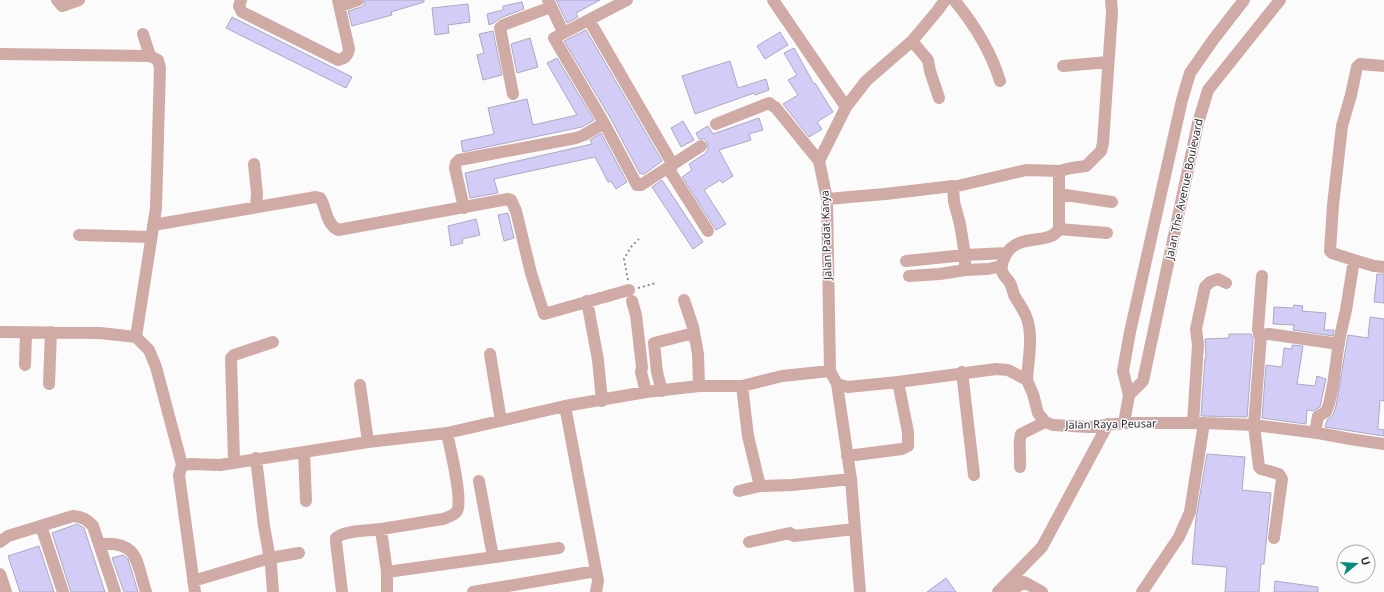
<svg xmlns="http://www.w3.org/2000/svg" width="1384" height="592" font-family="'Noto Sans',sans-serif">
<rect width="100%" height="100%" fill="#fbfbfb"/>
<path fill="#d3ccf6" stroke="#aca9c2" d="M365,0H424V2L391,12L392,15L352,26L348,11L361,7L364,5Z
M556,0H600L576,13L578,17L567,23Z
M522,2L524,9L500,18L494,23L489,25L487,14L503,10V6Z
M468,4L470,22L448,25L449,33L435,35L432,8Z
M232,17L352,77L346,88L226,28Z
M586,30L662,161L643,175L642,173L640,174L611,119L564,41Z
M493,31L502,75L483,80L477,55L484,53L479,34Z
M780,32L788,45L765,59L757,46Z
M530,38L538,67L517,73L511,44Z
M794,48L814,84L815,83L833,112L817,122L822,129L809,137L783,104L798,95L788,80L797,75L784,53Z
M557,58L594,120L582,127L463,152L461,141L494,134L488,108L527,99L533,125L577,115L547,63Z
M730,61L738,88L766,79L769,90L755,95L754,93L695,114L682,76Z
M759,118L763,130L749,134L751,140L719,150L733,176L722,183L720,180L704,190L726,224L716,230L682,177L692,170L689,164L706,153V152L708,149V145L707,142L704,139H699L696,133L708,126L713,134Z
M683,121L694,140L681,147L671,128Z
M601,133L627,182L616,189L611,181L608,182L595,157L494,179L498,193L470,198L465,173L592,144L590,140Z
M662,180L703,242L693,249L652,187Z
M508,213L514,238L504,241L498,215Z
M476,219L480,235L462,239L463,243L451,246L448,226Z
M1377,274H1384V303L1374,302Z
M1294,305L1303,306L1302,311L1326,313L1324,330H1334L1333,336L1293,330L1294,325L1273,324L1274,307L1293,308Z
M1370,317L1384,319V401L1380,400L1378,427V429L1384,430V436L1325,427L1327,420L1333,415L1336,406L1348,335L1368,338Z
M1229,334H1251L1253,340L1247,417L1201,416L1205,358H1206L1205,339L1229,338Z
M1292,345L1303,346L1297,384L1315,386L1317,376L1326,379L1320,407L1313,411L1307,410L1306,424L1262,418L1266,365L1282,367L1284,348L1292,349Z
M1207,454L1245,457L1242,490L1271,493L1264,564H1261L1259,592H1225L1227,567L1192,564L1196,518Z
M77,524L84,528L105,592H71L52,533Z
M39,546L54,592H20L8,556Z
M123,555L128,559L130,565L138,592H124L112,558Z
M946,578L956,592H927Z
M1275,581L1318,587V592H1274Z"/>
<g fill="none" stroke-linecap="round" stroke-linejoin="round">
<path stroke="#918f95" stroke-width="2" stroke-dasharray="2 3" stroke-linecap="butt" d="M628,280L624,259L631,247L639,239
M638,288L656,283"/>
<path stroke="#d0aba6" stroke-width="12" d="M57,0L62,6L79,0
M241,0L239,6L242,12L338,60C344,59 348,56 349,49L338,0
M548,0L563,32
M627,0L554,38L604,123L637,185H641L701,146
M773,0L846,107
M945,0L938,10L912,41L866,81L846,107L819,161L827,199L830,371L837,384L848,387L898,382L996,369L1008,370L1027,380L1033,394L1038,413L1045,422L1053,425L1089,427L1124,423H1204L1254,425L1318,433L1350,439L1384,444
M954,0C974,24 991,52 1000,81
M340,6L358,0
M589,20L673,165
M143,34L150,56
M912,41L928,60L930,71L939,98
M0,54L150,56L158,60L160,68L156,208L136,337
M1063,66L1108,62
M513,94L500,28L503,25L551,7
M716,124L769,103L776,108L819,161
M254,164L257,194L256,207
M668,168L708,231
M953,187L1026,170L1059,171
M1059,194L1112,202
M827,199L885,194L953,186L954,202L960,224L965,255V270
M464,208L455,168L456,163L459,160L576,138L584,135L604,123
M153,225L316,197L320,198C327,208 325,223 338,230L508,199L511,200L516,211L531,273L544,314L629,290
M1059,229L1107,233
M79,235L151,237
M1354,260L1332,253L1330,251L1333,205L1342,126L1351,95L1357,67L1360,64L1384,66
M906,261L965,255L1007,253
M909,276L940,274L965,270L988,269L1002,266
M684,300L693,327L698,354L699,386
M587,301L598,360L602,401
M632,301L636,315L642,367L641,372L646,392
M0,332L100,333L136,337L149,350L156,367L182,465L191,464L220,465L368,442L447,433L565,406L646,392L699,386H742L782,376L830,371
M1261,335H1259L1258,329L1262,276
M490,354L501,421
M25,365L26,333
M962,372L974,475
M1027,380C1028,360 1034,335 1026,316C1023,309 1018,302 1014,295C1013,291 1012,287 1010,283C1008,279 1003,276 1002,271C1001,267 1003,260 1005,256C1018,231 1048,247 1059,229V171L1071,168L1086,166L1101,151L1103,143L1112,12L1111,0
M49,384L51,332
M837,384L851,479L860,592
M360,385L368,442
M742,386L748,436L760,486
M662,391L657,372L654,343L694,333
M1129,395L1143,381L1198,123L1208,90L1280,0
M565,406L598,581L596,592
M1124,423L1129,395L1123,371L1130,332L1182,100L1190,73L1213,40L1244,0
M1193,423L1198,345L1196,329L1205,287L1210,282L1218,279L1226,283
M1315,433L1318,416L1326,412L1329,404L1333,385L1339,341L1346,310L1354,260L1374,266L1384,267
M304,452L306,501
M847,456L902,449L908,446V432L898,382
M256,458L264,526L271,565L273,592
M234,462L231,358L234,355L273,342
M182,465L179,475L195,592
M1020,467C1021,457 1018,444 1021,434L1045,422
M479,481L493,557
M739,491L760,486L792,485L851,479
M41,526L63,592
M381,530L387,572V592
M1274,538L1282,479L1279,474L1261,469L1259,467L1254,425L1261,335L1269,334L1339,344
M0,542L8,536L73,516C82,517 87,519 93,526L115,592
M749,542L790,533L794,536L854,529
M100,544C139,541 136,561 146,592
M387,572L559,548
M0,574L6,592
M193,581L270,558L299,553
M342,592L336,542V538C344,530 369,531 381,529C402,526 423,522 443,519C448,517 454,516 457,511C463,499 450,448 447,433
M473,592L596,571
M998,592L1042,547L1108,424
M1010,592L1024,582L1042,592
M1142,592L1179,537L1190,512L1204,423"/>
</g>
<g text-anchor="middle" stroke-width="3" stroke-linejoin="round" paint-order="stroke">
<g font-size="11" fill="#302d37" stroke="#fbfbfb">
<text transform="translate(1184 189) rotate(-78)" y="4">Jalan The Avenue Boulevard</text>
<text transform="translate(826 235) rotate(-92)" y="4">Jalan Padat Karya</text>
<text transform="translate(1111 424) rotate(-1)" y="4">Jalan Raya Peusar</text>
</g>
</g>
<g transform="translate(1356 564) rotate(72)"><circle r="19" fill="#fbfbfb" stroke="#aaa9ad"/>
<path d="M0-3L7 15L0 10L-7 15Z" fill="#028e77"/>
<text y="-6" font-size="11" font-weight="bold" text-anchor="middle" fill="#302d37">U</text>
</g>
</svg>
